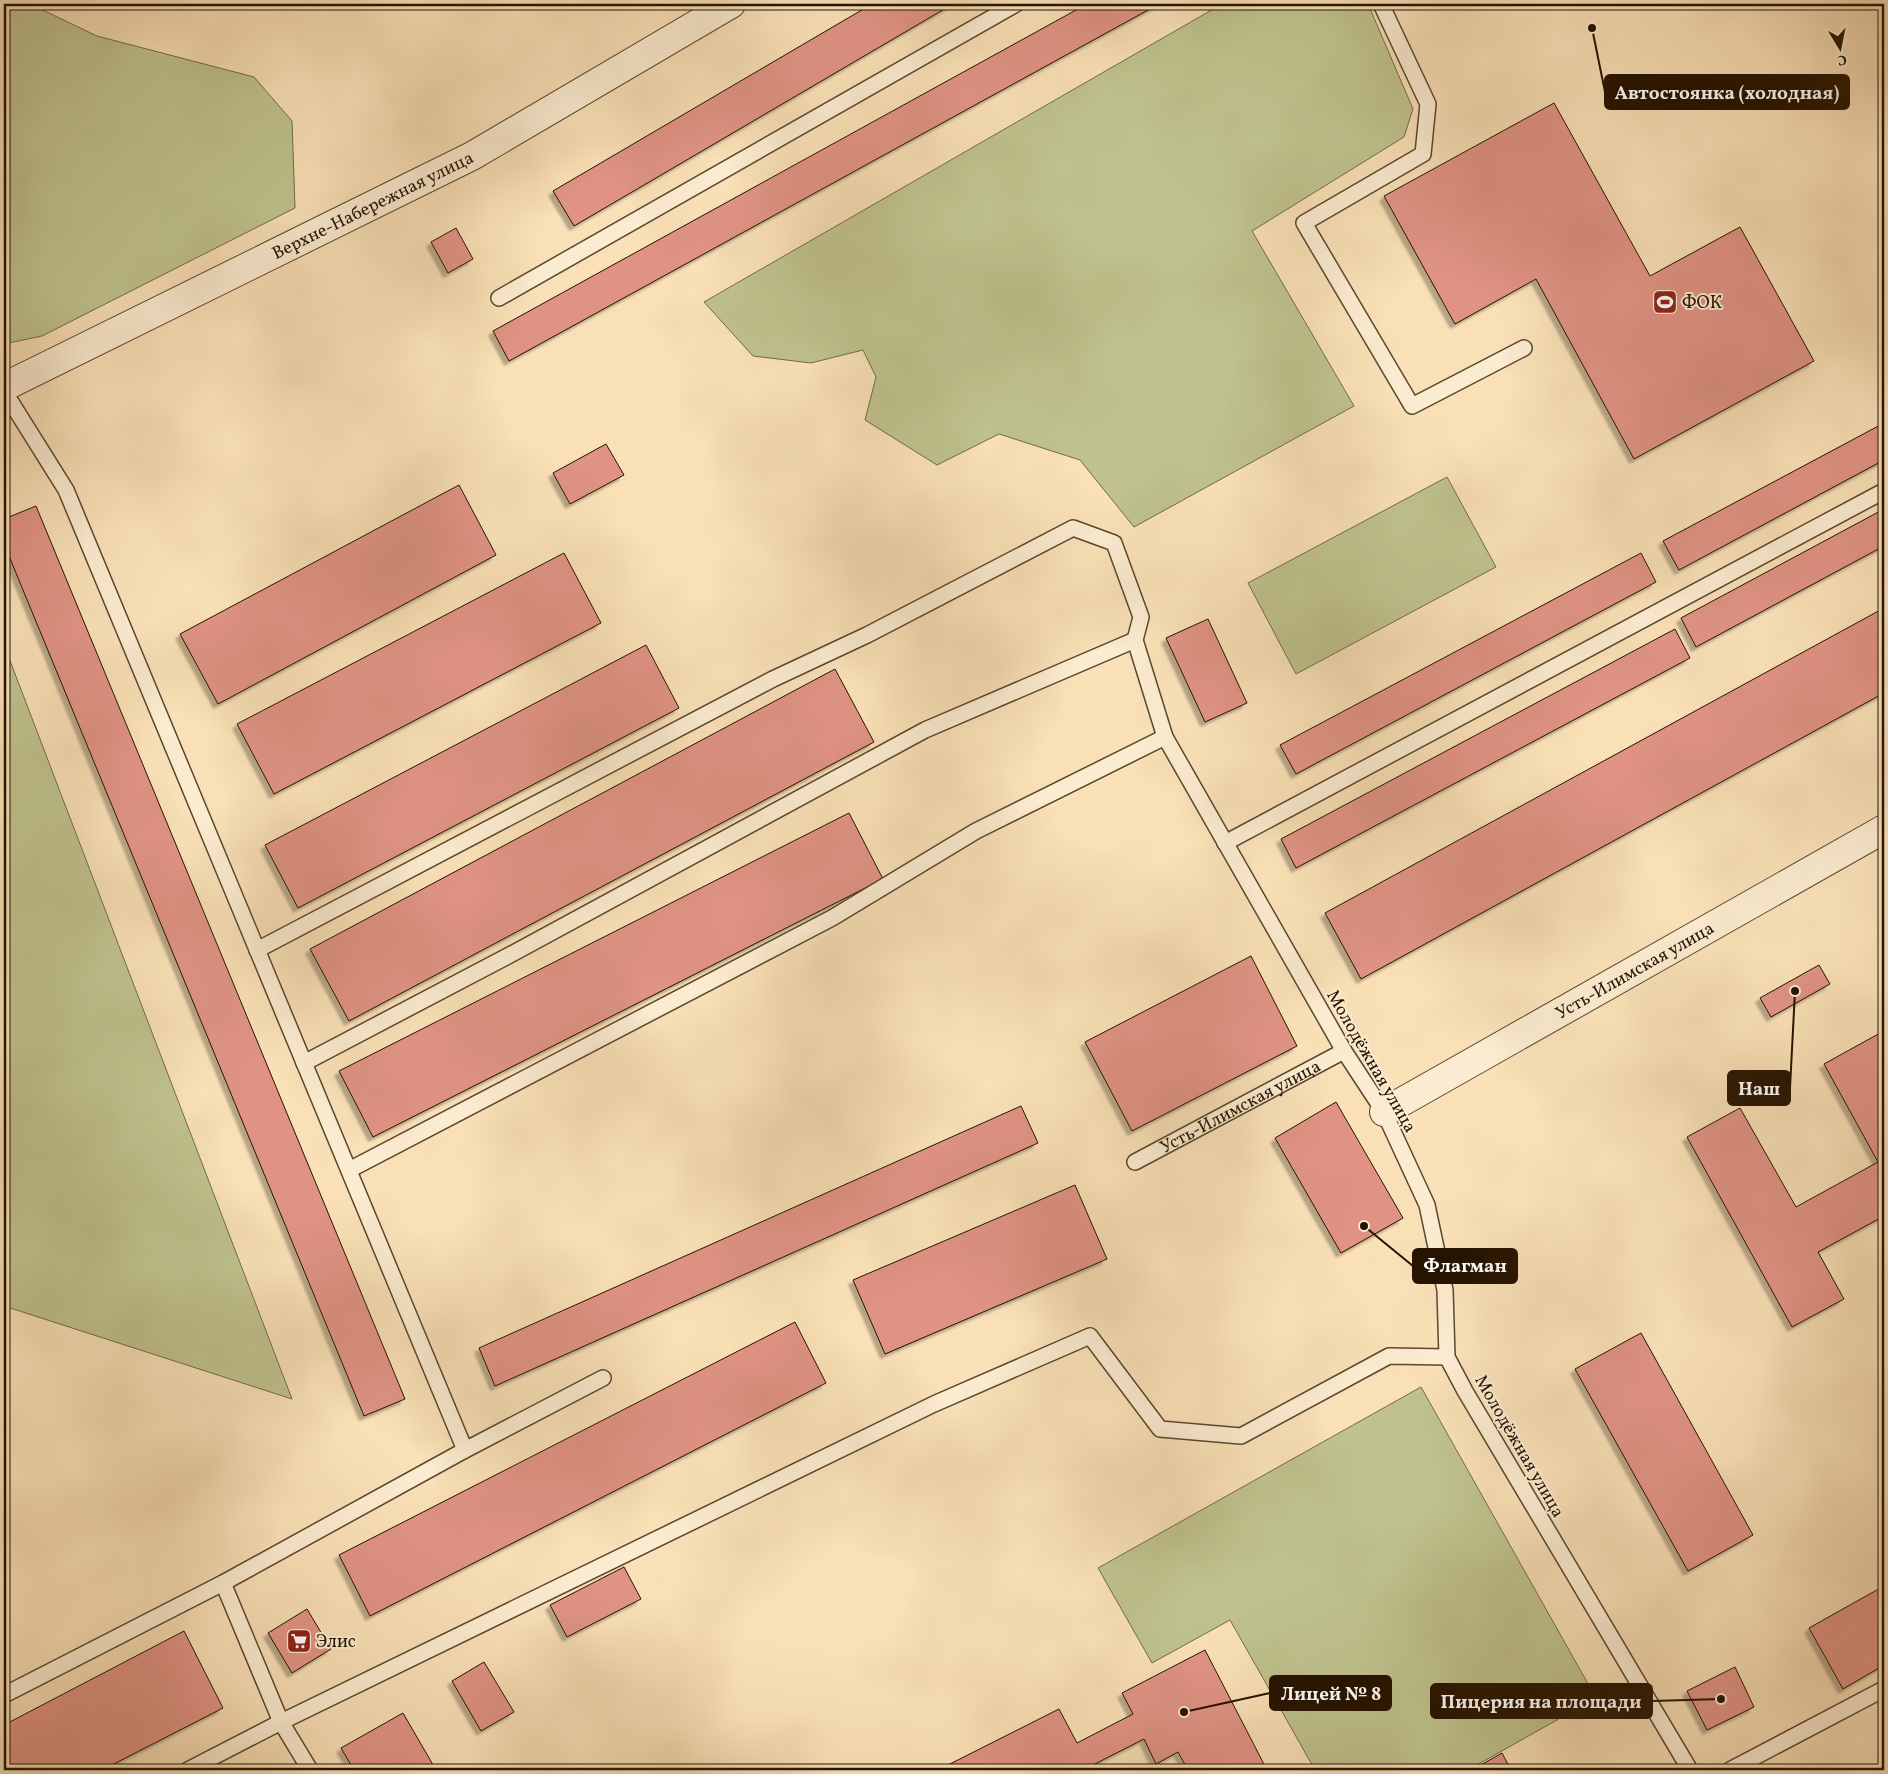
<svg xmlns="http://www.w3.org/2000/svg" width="1888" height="1774" font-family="Vollkorn,serif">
<defs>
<filter id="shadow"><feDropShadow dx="-4.5" dy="4.5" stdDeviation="1" flood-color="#0004"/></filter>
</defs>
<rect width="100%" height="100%" fill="#f9e0b6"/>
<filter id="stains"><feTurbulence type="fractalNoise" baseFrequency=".004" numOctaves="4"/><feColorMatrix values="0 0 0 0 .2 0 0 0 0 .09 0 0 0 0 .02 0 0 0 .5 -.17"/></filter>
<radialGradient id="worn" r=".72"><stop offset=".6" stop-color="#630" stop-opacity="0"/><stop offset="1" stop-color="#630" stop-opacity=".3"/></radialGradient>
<path fill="#bfc28d" stroke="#726a46" d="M4,4H30L97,36L254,77L292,121L295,208L42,336L4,344Z
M1222,4H1368L1413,109L1404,137L1252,231L1354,406L1134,527L1080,460L999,434L937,465L865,420L876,377L863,350L811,363L753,356L704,302Z
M1447,477L1496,567L1296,674L1248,583Z
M4,645L292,1399L4,1306Z
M1421,1387L1596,1698L1468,1770H1315L1230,1620L1152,1663L1098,1568Z"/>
<path fill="#e09384" stroke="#251300" filter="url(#shadow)" d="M872,4H953L574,226L553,191Z
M1087,4H1159L509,361L493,331Z
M1554,103L1650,276L1740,227L1814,361L1634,459L1536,279L1455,324L1384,196Z
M456,228L473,259L448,273L431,242Z
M1884,423V460L1679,570L1663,541Z
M606,444L624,475L570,504L553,473Z
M459,485L496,555L218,704L180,634Z
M36,506L405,1399L364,1416L4,544V519Z
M1884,509V546L1696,647L1681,618Z
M564,553L601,623L274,794L237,724Z
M1641,553L1656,582L1296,774L1280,745Z
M1884,608V693L1361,979L1325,913Z
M1208,619L1247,703L1205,722L1166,638Z
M1675,629L1690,658L1296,868L1281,839Z
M646,645L679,708L298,908L265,845Z
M835,669L874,742L349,1021L310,949Z
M849,813L883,879L373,1137L339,1071Z
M1251,956L1297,1046L1132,1131L1085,1042Z
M1819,965L1830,984L1771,1017L1760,998Z
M1882,1032L1884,1035V1216L1818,1252L1844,1299L1792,1327L1687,1137L1740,1108L1796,1207L1878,1162L1824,1064Z
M1336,1102L1403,1218L1341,1253L1275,1138Z
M1021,1106L1038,1143L495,1386L479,1348Z
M1075,1185L1107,1259L885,1354L853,1280Z
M795,1322L826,1383L370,1616L339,1555Z
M1641,1333L1753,1535L1688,1571L1575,1369Z
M624,1567L641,1599L567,1637L550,1605Z
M1884,1586V1665L1843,1689L1809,1628Z
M307,1609L331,1649L292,1673L268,1633Z
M184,1631L223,1708L102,1770H4V1725Z
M1205,1650L1267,1770H1188L1178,1752L1156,1764L1144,1739L1087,1768L1088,1770H938L1059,1709L1077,1743L1133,1714L1122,1693Z
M484,1662L514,1712L481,1731L452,1681Z
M1735,1667L1754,1707L1707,1730L1687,1691Z
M403,1713L436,1770H354L341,1748Z
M1502,1753L1511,1770H1472Z"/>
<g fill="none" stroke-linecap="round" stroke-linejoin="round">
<defs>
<g id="service">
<path d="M1381,4L1428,104L1423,154L1304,223L1412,406L1524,348"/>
<path d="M499,298L1016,4"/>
<path d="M4,391L66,490L465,1450"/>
<path d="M1135,640L1165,737L1344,1051L1384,1112L1427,1205L1445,1290L1447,1357L1465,1391L1690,1770"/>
<path d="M1225,843L1884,491"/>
<path d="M257,950L773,679L867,635L1073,528L1114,543L1141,617L1135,640"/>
<path d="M304,1063L506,957L925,730L1135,640"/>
<path id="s1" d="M1135,1162L1344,1051"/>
<path d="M349,1170L832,918L976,831L1165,737"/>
<path d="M223,1583L281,1722L310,1770"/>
<path d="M4,1695L223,1583L465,1450L603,1378"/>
<path d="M188,1770L281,1722L934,1404L1090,1336L1160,1429L1241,1436L1389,1356L1447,1357"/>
<path d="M1730,1770L1884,1689"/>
</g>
<g id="minor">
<path id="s2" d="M1384,1112L1884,829"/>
</g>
<g id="tertiary">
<path id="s3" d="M4,387L472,156L731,4"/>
</g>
</defs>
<use href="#service" stroke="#5a462e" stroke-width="18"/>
<use href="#minor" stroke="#5a462e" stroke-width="30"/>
<use href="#tertiary" stroke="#5a462e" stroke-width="30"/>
<use href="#service" stroke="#fbebd0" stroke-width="15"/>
<use href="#minor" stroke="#fbebd0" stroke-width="28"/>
<use href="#tertiary" stroke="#fbebd0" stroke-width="28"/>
</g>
<defs>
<symbol id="stadium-square" viewBox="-11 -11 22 22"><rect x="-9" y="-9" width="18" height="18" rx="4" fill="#8f2418" stroke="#fbebd0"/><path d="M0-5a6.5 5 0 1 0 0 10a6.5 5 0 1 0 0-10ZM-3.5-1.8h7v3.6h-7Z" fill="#fff"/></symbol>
<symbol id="supermarket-square" viewBox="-11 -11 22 22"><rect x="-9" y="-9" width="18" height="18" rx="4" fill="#8f2418" stroke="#fbebd0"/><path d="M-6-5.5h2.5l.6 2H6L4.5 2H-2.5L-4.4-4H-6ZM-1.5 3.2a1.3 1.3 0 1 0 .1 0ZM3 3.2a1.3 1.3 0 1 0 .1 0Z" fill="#fff"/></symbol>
</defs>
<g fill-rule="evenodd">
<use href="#stadium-square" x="1651" y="288" width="28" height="28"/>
<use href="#supermarket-square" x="285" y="1627" width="28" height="28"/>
</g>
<g text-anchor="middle" stroke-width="4" stroke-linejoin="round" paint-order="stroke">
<g font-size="18" fill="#251300" stroke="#fbebd0">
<text dy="6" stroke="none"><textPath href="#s3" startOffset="411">Верхне-Набережная улица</textPath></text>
<text dy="6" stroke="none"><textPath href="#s2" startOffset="288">Усть-Илимская улица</textPath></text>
<text transform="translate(1372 1061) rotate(60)" y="6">Молодёжная улица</text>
<text dy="6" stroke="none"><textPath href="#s1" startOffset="119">Усть-Илимская улица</textPath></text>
<text transform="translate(1520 1446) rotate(60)" y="6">Молодёжная улица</text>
</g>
<g font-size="18" fill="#251300" stroke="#fbebd0" text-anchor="start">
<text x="1682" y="308">ФОК</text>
<text x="316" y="1647">Элис</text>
</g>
</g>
<path fill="none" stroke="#251300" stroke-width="2" d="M1592 28L1605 92M1795 991L1790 1088M1364 1226L1413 1266M1184 1712L1270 1693M1721 1699L1652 1701"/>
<g fill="#251300" stroke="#fbebd0" stroke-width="2">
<circle cx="1592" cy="28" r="5"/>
<circle cx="1795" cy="991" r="5"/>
<circle cx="1364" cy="1226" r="5"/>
<circle cx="1184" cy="1712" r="5"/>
<circle cx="1721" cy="1699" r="5"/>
</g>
<g fill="#251300" stroke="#251300" stroke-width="2">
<rect x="1605" y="75" width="244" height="34" rx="5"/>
<rect x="1728" y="1071" width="62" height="34" rx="5"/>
<rect x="1413" y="1249" width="104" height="34" rx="5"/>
<rect x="1270" y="1676" width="121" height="34" rx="5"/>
<rect x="1431" y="1684" width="221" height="34" rx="5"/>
</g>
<g font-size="19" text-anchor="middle" font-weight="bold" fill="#fff">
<text x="1727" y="99">Автостоянка (холодная)</text>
<text x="1759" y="1095">Наш</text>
<text x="1465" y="1272">Флагман</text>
<text x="1331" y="1700">Лицей № 8</text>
<text x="1541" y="1708">Пицерия на площади</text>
</g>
<rect width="1888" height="1774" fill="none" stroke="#f9e0b6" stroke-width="20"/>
<rect x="5" y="5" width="1878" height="1764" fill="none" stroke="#251300" stroke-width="2.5"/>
<rect x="10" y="10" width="1868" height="1754" fill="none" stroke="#251300"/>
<g transform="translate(1840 48) rotate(170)" stroke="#fbebd0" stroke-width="4" paint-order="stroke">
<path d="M0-4L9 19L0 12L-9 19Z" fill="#251300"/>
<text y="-8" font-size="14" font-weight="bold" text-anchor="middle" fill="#251300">С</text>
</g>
<rect width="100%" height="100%" filter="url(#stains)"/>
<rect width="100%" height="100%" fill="url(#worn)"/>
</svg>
